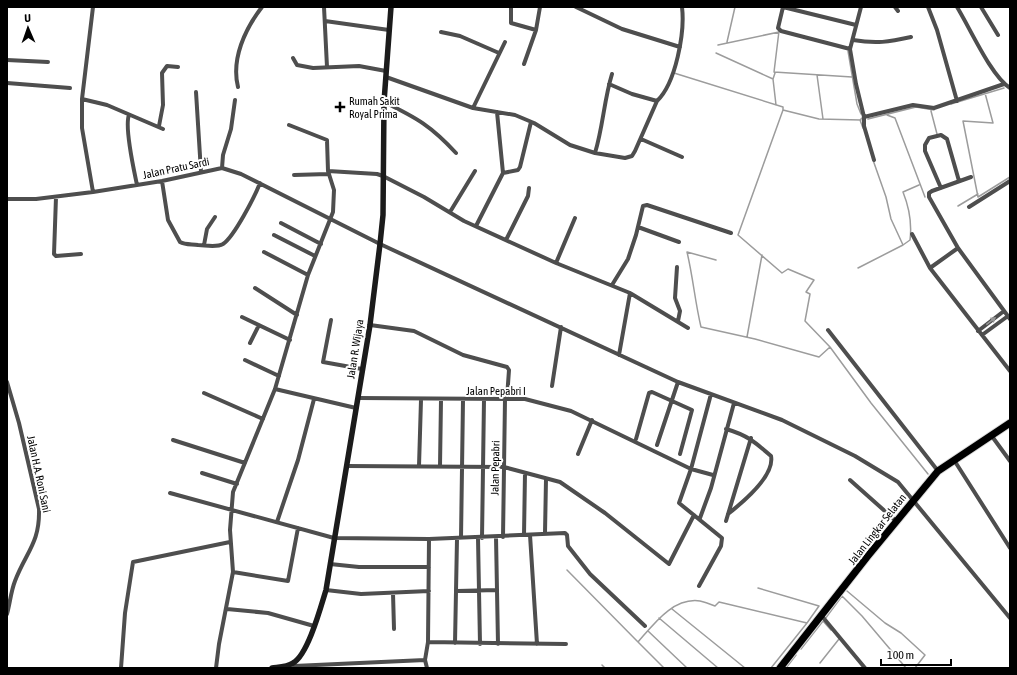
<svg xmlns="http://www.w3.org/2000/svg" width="1017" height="675" font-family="'Asap Condensed',sans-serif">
<rect width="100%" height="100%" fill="#fff"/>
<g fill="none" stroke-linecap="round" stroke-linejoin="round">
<path stroke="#9c9c9c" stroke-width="1.5" d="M727,42L735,7
M718,45L779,32
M848,51L857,104L861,114
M716,53L773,79
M774,72L852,77
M674,73L783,107V110L819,119L861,120
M817,75L823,119
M985,93L993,123L963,121L978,197L1010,177
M951,104L1004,88
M776,105L773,79L775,73L774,72L779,31
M931,111L937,134
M887,115L895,118L925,197
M868,119L916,107L934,110
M863,128L860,120L863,117
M958,206L978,194
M903,245L910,240C912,224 909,207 903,192L919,185
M716,260L687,252C693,277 695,302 701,327L755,339L819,357L830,347L805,321L810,294L806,292L814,280L788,269L782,273L738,235L783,110
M858,268L903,245L891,219L886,197L873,160
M747,337L762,255
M830,347L871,403L928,474
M567,570L638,642
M758,588L819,606L807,623
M847,591L885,623L901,633L925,655L915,668
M672,609L745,668
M659,618L718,668
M825,619L842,596L862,616L906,668
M823,621L831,630
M648,631L687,668
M801,649L823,621
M820,663L839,639
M602,665L605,668
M664,668L638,642C653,625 673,597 700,601C705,602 710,604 715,606L719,602L807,623L771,668
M786,668L796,655"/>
<defs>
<path id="highway" d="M780,668L867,557L938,471L1010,423"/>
</defs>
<use href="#highway" stroke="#dbdbdb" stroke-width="9"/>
<path stroke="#4e4e4e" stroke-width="4" d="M324,7L327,67
M511,7V23L536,30
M576,7L622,29L680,47
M861,7L850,49L856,84L864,117
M895,7L898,11
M928,7L937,30L957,101
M957,7C970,28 991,76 1010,88
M981,7L998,35
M325,21L389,30
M441,32L460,36L499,53
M853,40C876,44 889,42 911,37
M850,49L781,31L778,28L783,7L856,25
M293,58L297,65L313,68L359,66L386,71
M7,60L48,62
M524,64L536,30L540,7
M386,77L473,108L515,115L534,123L570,145L595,153L625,158L632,156L635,151L657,101C676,83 685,32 682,7
M7,83L70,88
M609,84L632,94L657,101
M238,87C231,59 245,29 262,7
M196,92L201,172
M82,99L107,105L163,129
M384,102C417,118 431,126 456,153
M473,108L505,42
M129,115C124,127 134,170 137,185
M159,126L163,105L162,73L167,66L178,67
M641,139L682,157
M595,153C603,127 604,100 612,74
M874,160L864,126V117L913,105L934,108L1004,84
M222,168L223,155L231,129L235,100
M328,171L377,174L383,176L424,197L464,221L556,263L630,293L688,328
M503,173L518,170L520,167L531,122
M294,175L328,174
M971,177L932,191L929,193V197L958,248L1010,319
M162,181L168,220L180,242C185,245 192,244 198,245C205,245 216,248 223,244C234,237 255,196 260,183
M941,188L925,151V145L929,138L941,135L947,139L959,181
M93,192L82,128V99L93,7
M56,197L54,254L56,256L81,254
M7,199H36L93,192L162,181L222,168L241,174L380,244L678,382L782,420L855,456L898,482L1010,618
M969,207L1010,181
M450,212L475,171
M281,223L321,244
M476,226L503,173L497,112
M638,227L679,242
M912,234L930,268L1010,371
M274,235L315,256
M506,240L528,196L529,188
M204,245L207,229L215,217
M264,252L308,275
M556,263L575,218
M677,267L675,298L680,311L678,321
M930,268L958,248
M612,285L628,259L636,235L643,206L647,205L731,233
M255,288L297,315
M242,317L290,340
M331,320L323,362L362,369
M370,325L414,331L463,355L507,367L509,370L507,398
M828,330L938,471
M978,331L1004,311
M982,335L1008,316
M250,343L259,325
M619,355L630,293
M245,360L279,376
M7,382L19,423L39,509C40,543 26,552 15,581C11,591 10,603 7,614
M552,386L561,327
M275,389L356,408
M204,393L263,419
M358,398L525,399L571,411L691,469L713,475
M726,429C747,435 755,442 771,456C775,476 742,503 728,514
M991,435L1010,461
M636,439L649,393L652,392L692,410L680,454
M173,440L245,463
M657,445L678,382
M578,454L592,420
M954,460L1010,548
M346,466L504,467L560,482L605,513L669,564L694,515
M419,466L421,400
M440,466L441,400
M202,473L237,484
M850,480L896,521
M170,493L334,538L429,539L565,533L567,535L568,546L590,574L645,626
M700,518L711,488L734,403
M726,521L751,438
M277,522L298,460L314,399
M545,533L546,479
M524,535L525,473
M530,535L537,644
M496,537L498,644
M503,537L505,399
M461,538L463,400
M478,538L480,644
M482,538L484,399
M330,564L359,567H429
M233,572L288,581L298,528
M699,586L721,546L722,538L679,503L691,469L711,394
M326,590L361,594L429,591
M457,591L497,590
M393,593L394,629
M227,609L268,613L314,626
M821,615L865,668
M428,642L566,644
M455,643L457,539
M294,666L425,660
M121,668L125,613L133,562L230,542
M216,668L219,644L233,572L230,530L233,492L275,389L308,275L333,212L334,190L328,171L327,140L289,125
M427,668L425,660L428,642L429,539"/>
<path stroke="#1b1b1b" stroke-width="5.5" d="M272,668C279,667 287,667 293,663C308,655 321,606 326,590L370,325L380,244L383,215L384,102L391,7"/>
<use href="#highway" stroke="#000" stroke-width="7"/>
</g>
<defs><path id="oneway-solid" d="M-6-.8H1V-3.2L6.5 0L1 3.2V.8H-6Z"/></defs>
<use fill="#959595" href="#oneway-solid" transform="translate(991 321) rotate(-38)"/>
<path fill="#000" stroke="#fff" stroke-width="1.5" d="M338 101h4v4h4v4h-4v4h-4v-4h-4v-4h4z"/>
<g text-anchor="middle" stroke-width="4" stroke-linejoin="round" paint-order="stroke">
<g font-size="11" fill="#000" stroke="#fff" text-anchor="start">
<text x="349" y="105">Rumah Sakit<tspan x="349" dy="13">Royal Prima</tspan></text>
</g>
<g font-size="11" fill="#000" stroke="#fff">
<text transform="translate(176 168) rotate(-12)" y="4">Jalan Pratu Sardi</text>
<text transform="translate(355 349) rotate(-81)" y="4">Jalan R. Wijaya</text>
<text x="496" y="395">Jalan Pepabri I</text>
<text transform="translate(495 468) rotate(-89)" y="4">Jalan Pepabri</text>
<text transform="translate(39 474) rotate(78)" y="4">Jalan H.A. Roni Sani</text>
<text transform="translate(877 529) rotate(-52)" y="4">Jalan Lingkar Selatan</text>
</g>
</g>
<rect width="1017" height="675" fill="none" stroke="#000000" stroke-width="16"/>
<g transform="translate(28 28) rotate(358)" stroke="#ffffff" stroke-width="3" paint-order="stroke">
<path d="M0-3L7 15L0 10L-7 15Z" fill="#000000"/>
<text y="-6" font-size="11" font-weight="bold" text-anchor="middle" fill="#000000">U</text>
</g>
<path d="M881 659v6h70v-6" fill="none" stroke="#000000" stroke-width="2"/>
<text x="887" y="659" font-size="12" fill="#000000" stroke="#ffffff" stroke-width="3" paint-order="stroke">100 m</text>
</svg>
